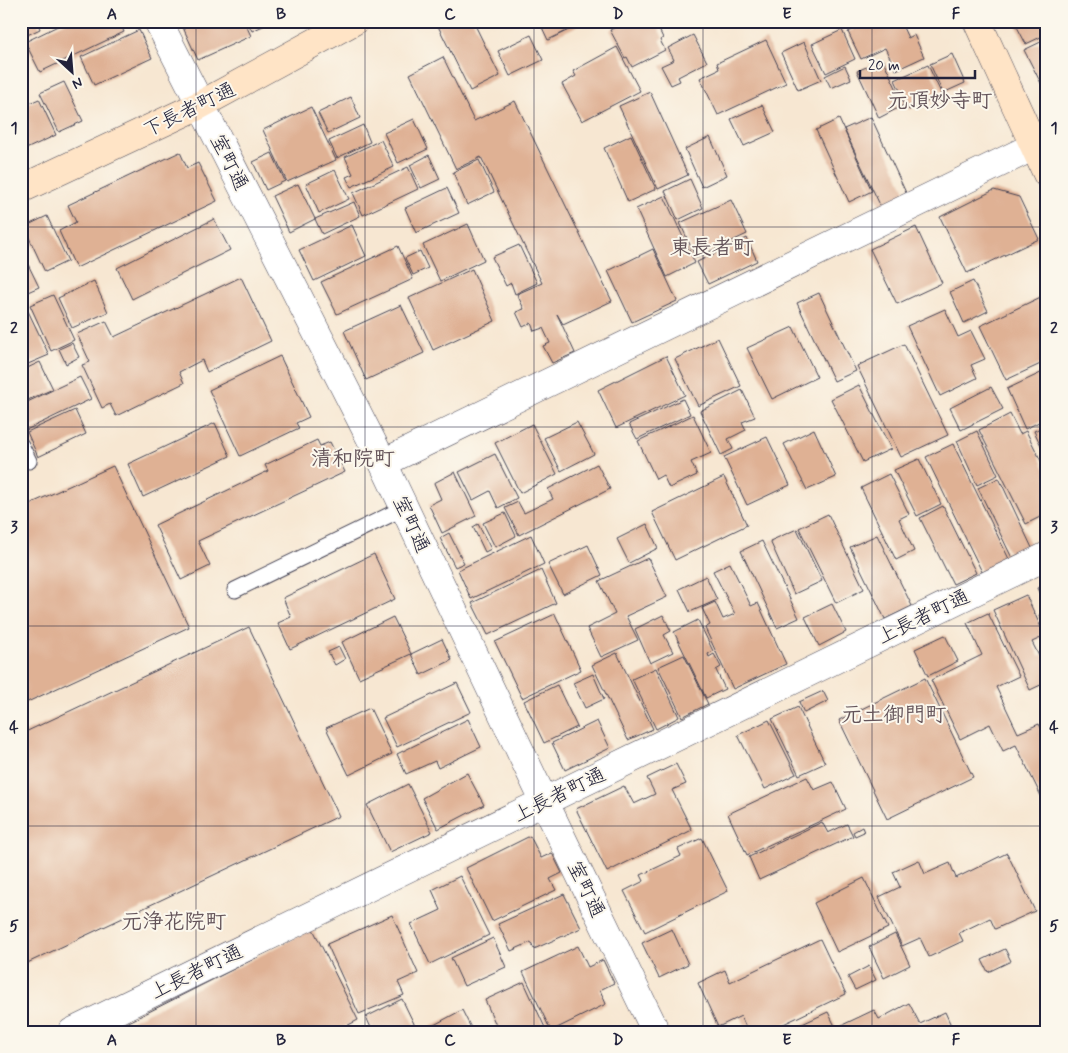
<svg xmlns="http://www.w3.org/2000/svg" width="1068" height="1053" font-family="Mynerve,'Klee One',sans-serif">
<rect width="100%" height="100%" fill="#fbf7ec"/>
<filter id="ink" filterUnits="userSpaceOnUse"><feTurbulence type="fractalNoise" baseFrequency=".02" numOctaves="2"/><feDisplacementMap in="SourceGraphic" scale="10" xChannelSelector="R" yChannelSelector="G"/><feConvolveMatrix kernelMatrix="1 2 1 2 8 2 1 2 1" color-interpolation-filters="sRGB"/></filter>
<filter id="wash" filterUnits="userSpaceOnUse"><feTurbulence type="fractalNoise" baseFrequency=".0096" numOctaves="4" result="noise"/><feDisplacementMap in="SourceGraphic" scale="20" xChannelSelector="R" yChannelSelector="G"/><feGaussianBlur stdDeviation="1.12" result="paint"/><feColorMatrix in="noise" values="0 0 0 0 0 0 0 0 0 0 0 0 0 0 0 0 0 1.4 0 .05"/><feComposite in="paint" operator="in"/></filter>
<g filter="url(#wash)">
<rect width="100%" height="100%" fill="#f7e7d2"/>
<g id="blocks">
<path fill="#dfb194" d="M21,21H37L40,29L21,38Z
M68,21H119L124,32L40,72L25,42Z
M180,21H244L251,36L198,60Z
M247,21H274L252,31Z
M437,21H473L500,76L470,91L436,22Z
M539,21H587L548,40Z
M627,21H655L663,38L660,40L665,50L632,67L627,57L625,58L610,30Z
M767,21H783L770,27Z
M847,21H864L850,28Z
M871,21H900L908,38L914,35L924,57L896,70L885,48L861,59L848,32Z
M1014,21H1047V34L1026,44Z
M139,30L152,58L94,85L81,57Z
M842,30L855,59L826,73L812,44Z
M531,35L543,60L510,76L498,51Z
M693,35L707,62L678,77L680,81L671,85L661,66L674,60L668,48Z
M1047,39V95L1024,50Z
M766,40L786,83L718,115L700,78L719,69L717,63Z
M804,42L821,80L798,90L781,53Z
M617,47L640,91L582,121L562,84L576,76L573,71Z
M952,54L965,83L943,93L930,64Z
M443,57L474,121L515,101L612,301L563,324L557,314L575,353L552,363L543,346L550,343L543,328L534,331L531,323L523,327L516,312L524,309L517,294L542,283L481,157L456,169L410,74Z
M883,60L904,105L879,118L857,71Z
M928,65L942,95L909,110L895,80Z
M845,66L851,79L831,88L825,76Z
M64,82L83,121L59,132L40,93Z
M650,92L688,175L658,189L619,106Z
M351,97L360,118L328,133L318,113Z
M39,99L56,135L26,149L21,139V107Z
M762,105L775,132L744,146L731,119Z
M311,107L336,160L287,182L263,130Z
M871,117L907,195L881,207L844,129Z
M414,119L428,149L398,163L384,133Z
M839,119L872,191L849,202L816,130Z
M363,125L370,142L337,158L329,141Z
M631,135L656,189L628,202L604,148Z
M710,137L727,175L702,187L685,149Z
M381,140L394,167L351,187L346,177L353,174L345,157Z
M180,152L187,168L198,163L217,201L76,268L59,231L76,222L68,205Z
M272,153L285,181L266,190L253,162Z
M429,155L440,179L421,188L410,165Z
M479,160L494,192L467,205L453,172Z
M408,167L418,189L363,215L353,193Z
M335,170L349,199L319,213L306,184Z
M690,179L703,208L678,220L665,191Z
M298,184L315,219L289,232L272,196Z
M447,188L459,213L416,233L405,208Z
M994,190L1019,197L1039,239L967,273L940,217Z
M664,196L695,263L667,277L636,209Z
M731,200L747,234L696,258L680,223Z
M354,202L360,216L322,234L315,219Z
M47,216L68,261L45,272L24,227Z
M214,219L230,250L132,299L117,268Z
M468,224L484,260L440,281L423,245Z
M352,225L366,256L314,281L299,250Z
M916,227L942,283L897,304L870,249Z
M747,238L757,261L708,284L697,262Z
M519,245L537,283L515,294L511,283L506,286L492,257Z
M398,246L413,279L337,314L321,282Z
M653,249L677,301L632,322L608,271Z
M21,250L39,287L21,295Z
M420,251L428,268L413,275L405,258Z
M472,269L495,321L433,350L409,298Z
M241,277L271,341L207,372L202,360L179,372L184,383L116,416L110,404L102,408L82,365L90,362L77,334L106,321L114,337Z
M94,281L108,312L72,328L58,298Z
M973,281L988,311L964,323L950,292Z
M819,293L856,371L834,381L797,303Z
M1047,294V361L1006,380L980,326Z
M53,295L74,340L51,351L30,305Z
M401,305L424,353L366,380L344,331Z
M945,309L958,337L971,331L985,359L971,365L977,378L940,396L907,326Z
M28,311L49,355L21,367V314Z
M793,327L817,377L772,399L747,348Z
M718,338L741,386L698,406L675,359Z
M72,343L79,357L66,364L59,349Z
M904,344L948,435L901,457L857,366Z
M280,356L309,417L296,423L299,428L240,456L209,390Z
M666,356L685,395L616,428L598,390Z
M40,362L53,389L21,403V371Z
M1047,370V418L1025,429L1007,389Z
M80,377L91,399L26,430L21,419V405Z
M859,385L891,449L863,462L831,399Z
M991,387L1003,409L961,430L950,408Z
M742,390L755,417L742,422L746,430L728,439L733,449L721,455L700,411Z
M683,399L690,414L637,439L629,424Z
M75,410L86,434L38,457L27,432Z
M1010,414L1020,434L1026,431L1047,473V526L1042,516L1026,524L979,430Z
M693,415L711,453L691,462L697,475L669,488L663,475L656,479L638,441Z
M577,422L594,454L561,471L544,438Z
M215,423L230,456L143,497L128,464Z
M532,424L557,474L520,493L495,443Z
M1047,425V458L1034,431Z
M814,429L836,477L807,490L784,444Z
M977,431L998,475L977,485L957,441Z
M767,437L790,485L747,505L724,457Z
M317,440L320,446L330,442L345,472L198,541L210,566L181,580L155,525L268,471L265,465Z
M953,444L1010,561L983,574L926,457Z
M495,454L517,498L498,508L490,491L473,500L459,472Z
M919,459L941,504L917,516L894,470Z
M597,464L610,489L519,535L505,508L518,502L524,513L553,499L548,489Z
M113,466L189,627L21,705V508Z
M455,472L476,516L442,533L429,505L441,499L434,483Z
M889,474L909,514L899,519L914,551L896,560L861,488Z
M724,477L747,525L675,560L652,512Z
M999,478L1033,550L1013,560L978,488Z
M943,506L976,573L953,584L920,518Z
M505,513L516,536L495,547L483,523Z
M828,514L864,589L836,603L799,528Z
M478,524L491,549L485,552L473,527Z
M647,524L658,548L629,563L617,539Z
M797,529L822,581L794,594L770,541Z
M449,533L464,563L455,567L440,538Z
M531,535L544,564L471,599L458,570Z
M877,535L912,606L885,619L850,547Z
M762,541L799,618L777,628L741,551Z
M588,545L602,575L563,594L548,564Z
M374,554L395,599L290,649L278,623L291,617L283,598Z
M648,558L667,597L626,616L638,640L601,657L587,628L615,614L599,581Z
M730,563L751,606L758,603L786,664L733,689L705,628L710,625L702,608L715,602L723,619L735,614L713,571Z
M541,570L556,603L488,635L472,603Z
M706,576L717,600L690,612L679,589Z
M1047,584V610L1037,588Z
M1026,595L1045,636L1032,642L1039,656L1047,653V682L1030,690L993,610Z
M832,604L846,632L819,646L805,617Z
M1047,611V632L1039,615Z
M988,613L1019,676L996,687L1018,733L1039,724L1047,739V796L1042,798L1016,745L1003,751L990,724L960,739L931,680L982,655L967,623Z
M555,614L581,670L522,698L495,642Z
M663,615L671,631L664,635L673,652L650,663L635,629Z
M393,617L411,654L442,639L452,660L421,675L411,654L359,678L342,642Z
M698,620L713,651L708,654L709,657L714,654L721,667L716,670L725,689L706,698L674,632Z
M249,627L339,816L21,966V734Z
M945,635L958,661L928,676L915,649Z
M339,647L345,659L335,665L328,652Z
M617,653L653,729L628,740L592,665Z
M684,655L708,704L682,717L658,667Z
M656,668L679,717L656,729L632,679Z
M593,674L604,699L585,708L573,683Z
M925,678L973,777L887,819L839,720Z
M457,683L471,712L397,747L383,718Z
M557,685L577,727L544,743L524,701Z
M823,691L828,701L804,713L799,702Z
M798,707L825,763L799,775L772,719Z
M370,708L392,754L349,775L326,728Z
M468,719L481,747L438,768L435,761L406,774L397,754Z
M769,720L796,774L765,789L738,735Z
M597,721L610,748L565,770L552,743Z
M676,764L686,784L672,790L692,830L607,872L576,809L624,786L634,804L655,794L647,778Z
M467,773L484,805L438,829L422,798Z
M807,777L814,790L833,782L846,809L747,855L728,814Z
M408,784L432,832L390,852L367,805Z
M822,822L828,833L847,824L853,836L759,880L749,857Z
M862,827L864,832L855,836L853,832Z
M530,836L541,858L552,853L562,873L550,879L556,890L492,921L466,868Z
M702,838L728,891L645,932L624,891L644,881L641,875L681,856L678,849Z
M1007,853L1035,911L995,929L990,918L959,933L963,941L929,957L920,938L902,946L879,897L900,887L893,872L919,860L925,874L950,863L956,878Z
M460,876L489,935L430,964L411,924L441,910L432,890Z
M864,878L888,928L837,952L814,903Z
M564,894L581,928L534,949L531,942L511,951L498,924Z
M392,915L418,973L398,982L404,995L359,1014L327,944Z
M313,929L358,1020L335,1032H109Z
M672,929L688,964L659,978L642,943Z
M895,934L910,965L884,978L869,947Z
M493,938L506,967L464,986L451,958Z
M820,939L846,994L767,1032H748L741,1016L718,1027L698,983L725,970L730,982Z
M578,946L588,967L603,960L614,983L600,990L606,1004L551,1031L523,972Z
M1005,949L1011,961L988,972L982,960Z
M869,966L876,980L855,990L848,977Z
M524,982L547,1032H499L485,1000Z
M402,999L418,1032H373L366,1017Z
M909,1003L920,1024L945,1012L954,1032H801L798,1026L828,1012L836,1028L874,1010L879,1019Z
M462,1010L473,1032H421Z"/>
</g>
</g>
<g filter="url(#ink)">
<use href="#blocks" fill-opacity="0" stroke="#424052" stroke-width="1"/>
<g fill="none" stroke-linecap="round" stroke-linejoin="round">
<defs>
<path id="lane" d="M21,445L29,461
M235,590L404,508"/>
<path id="street" d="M158,21L383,463L544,801L656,1032
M383,463L1047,140
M72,1032L1047,556"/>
<path id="secondary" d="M977,21L1047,174
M21,189L200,105L354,21"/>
</defs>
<use href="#lane" stroke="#424052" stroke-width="17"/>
<use href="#street" stroke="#424052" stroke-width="29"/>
<use href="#secondary" stroke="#424052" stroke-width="29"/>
<use href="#lane" stroke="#fff" stroke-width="15"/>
<use href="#street" stroke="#fff" stroke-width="28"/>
<use href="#secondary" stroke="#ffe4c6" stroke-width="28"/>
</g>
</g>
<path fill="none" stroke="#22223b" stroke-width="1" stroke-opacity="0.55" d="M196,21V1032M365,21V1032M534,21V1032M703,21V1032M872,21V1032M21,227H1047M21,427H1047M21,626H1047M21,826H1047"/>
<g text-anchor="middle" stroke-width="4" stroke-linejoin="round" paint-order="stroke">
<g font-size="20" fill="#22223b" stroke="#fbf7ec">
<text transform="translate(189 109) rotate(-26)" y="7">下長者町通</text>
<text transform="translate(230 162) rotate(63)" y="7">室町通</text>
<text transform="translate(412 524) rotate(65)" y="7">室町通</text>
<text transform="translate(923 616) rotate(-26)" y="7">上長者町通</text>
<text transform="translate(559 794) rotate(-26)" y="7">上長者町通</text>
<text transform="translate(587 889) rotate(64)" y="7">室町通</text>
<text transform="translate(196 971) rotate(-26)" y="7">上長者町通</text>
</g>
<g font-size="21" font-weight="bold" fill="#64545a" stroke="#fbf7ec">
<text x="940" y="107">元頂妙寺町</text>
<text x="712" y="254">東長者町</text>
<text x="353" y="465">清和院町</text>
<text x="894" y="721">元土御門町</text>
<text x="174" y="928">元浄花院町</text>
</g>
</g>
<rect width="1068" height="1053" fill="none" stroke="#fbf7ec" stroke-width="55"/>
<g transform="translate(72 72) rotate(154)" stroke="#fbf7ec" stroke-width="4" paint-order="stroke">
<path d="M0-4L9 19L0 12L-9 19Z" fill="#22223b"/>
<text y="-8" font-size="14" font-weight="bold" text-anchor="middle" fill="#22223b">N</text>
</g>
<path d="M860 70v8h115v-8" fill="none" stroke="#22223b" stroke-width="2.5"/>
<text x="868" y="70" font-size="15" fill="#22223b" stroke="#fbf7ec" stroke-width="4" paint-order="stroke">20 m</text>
<rect x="28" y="28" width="1012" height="998" fill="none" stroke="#22223b" stroke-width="2"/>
<g font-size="16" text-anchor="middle" font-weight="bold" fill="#22223b">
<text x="112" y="19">A</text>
<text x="281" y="19">B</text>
<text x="450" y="19">C</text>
<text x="618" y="19">D</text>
<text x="787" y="19">E</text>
<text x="956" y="19">F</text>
<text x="14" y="133">1</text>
<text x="1054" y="133">1</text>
<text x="14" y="333">2</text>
<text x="1054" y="333">2</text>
<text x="14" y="532">3</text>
<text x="1054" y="532">3</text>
<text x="14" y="732">4</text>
<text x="1054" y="732">4</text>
<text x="14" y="931">5</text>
<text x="1054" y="931">5</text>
<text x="112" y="1045">A</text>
<text x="281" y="1045">B</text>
<text x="450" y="1045">C</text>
<text x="618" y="1045">D</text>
<text x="787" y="1045">E</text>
<text x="956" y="1045">F</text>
</g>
</svg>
